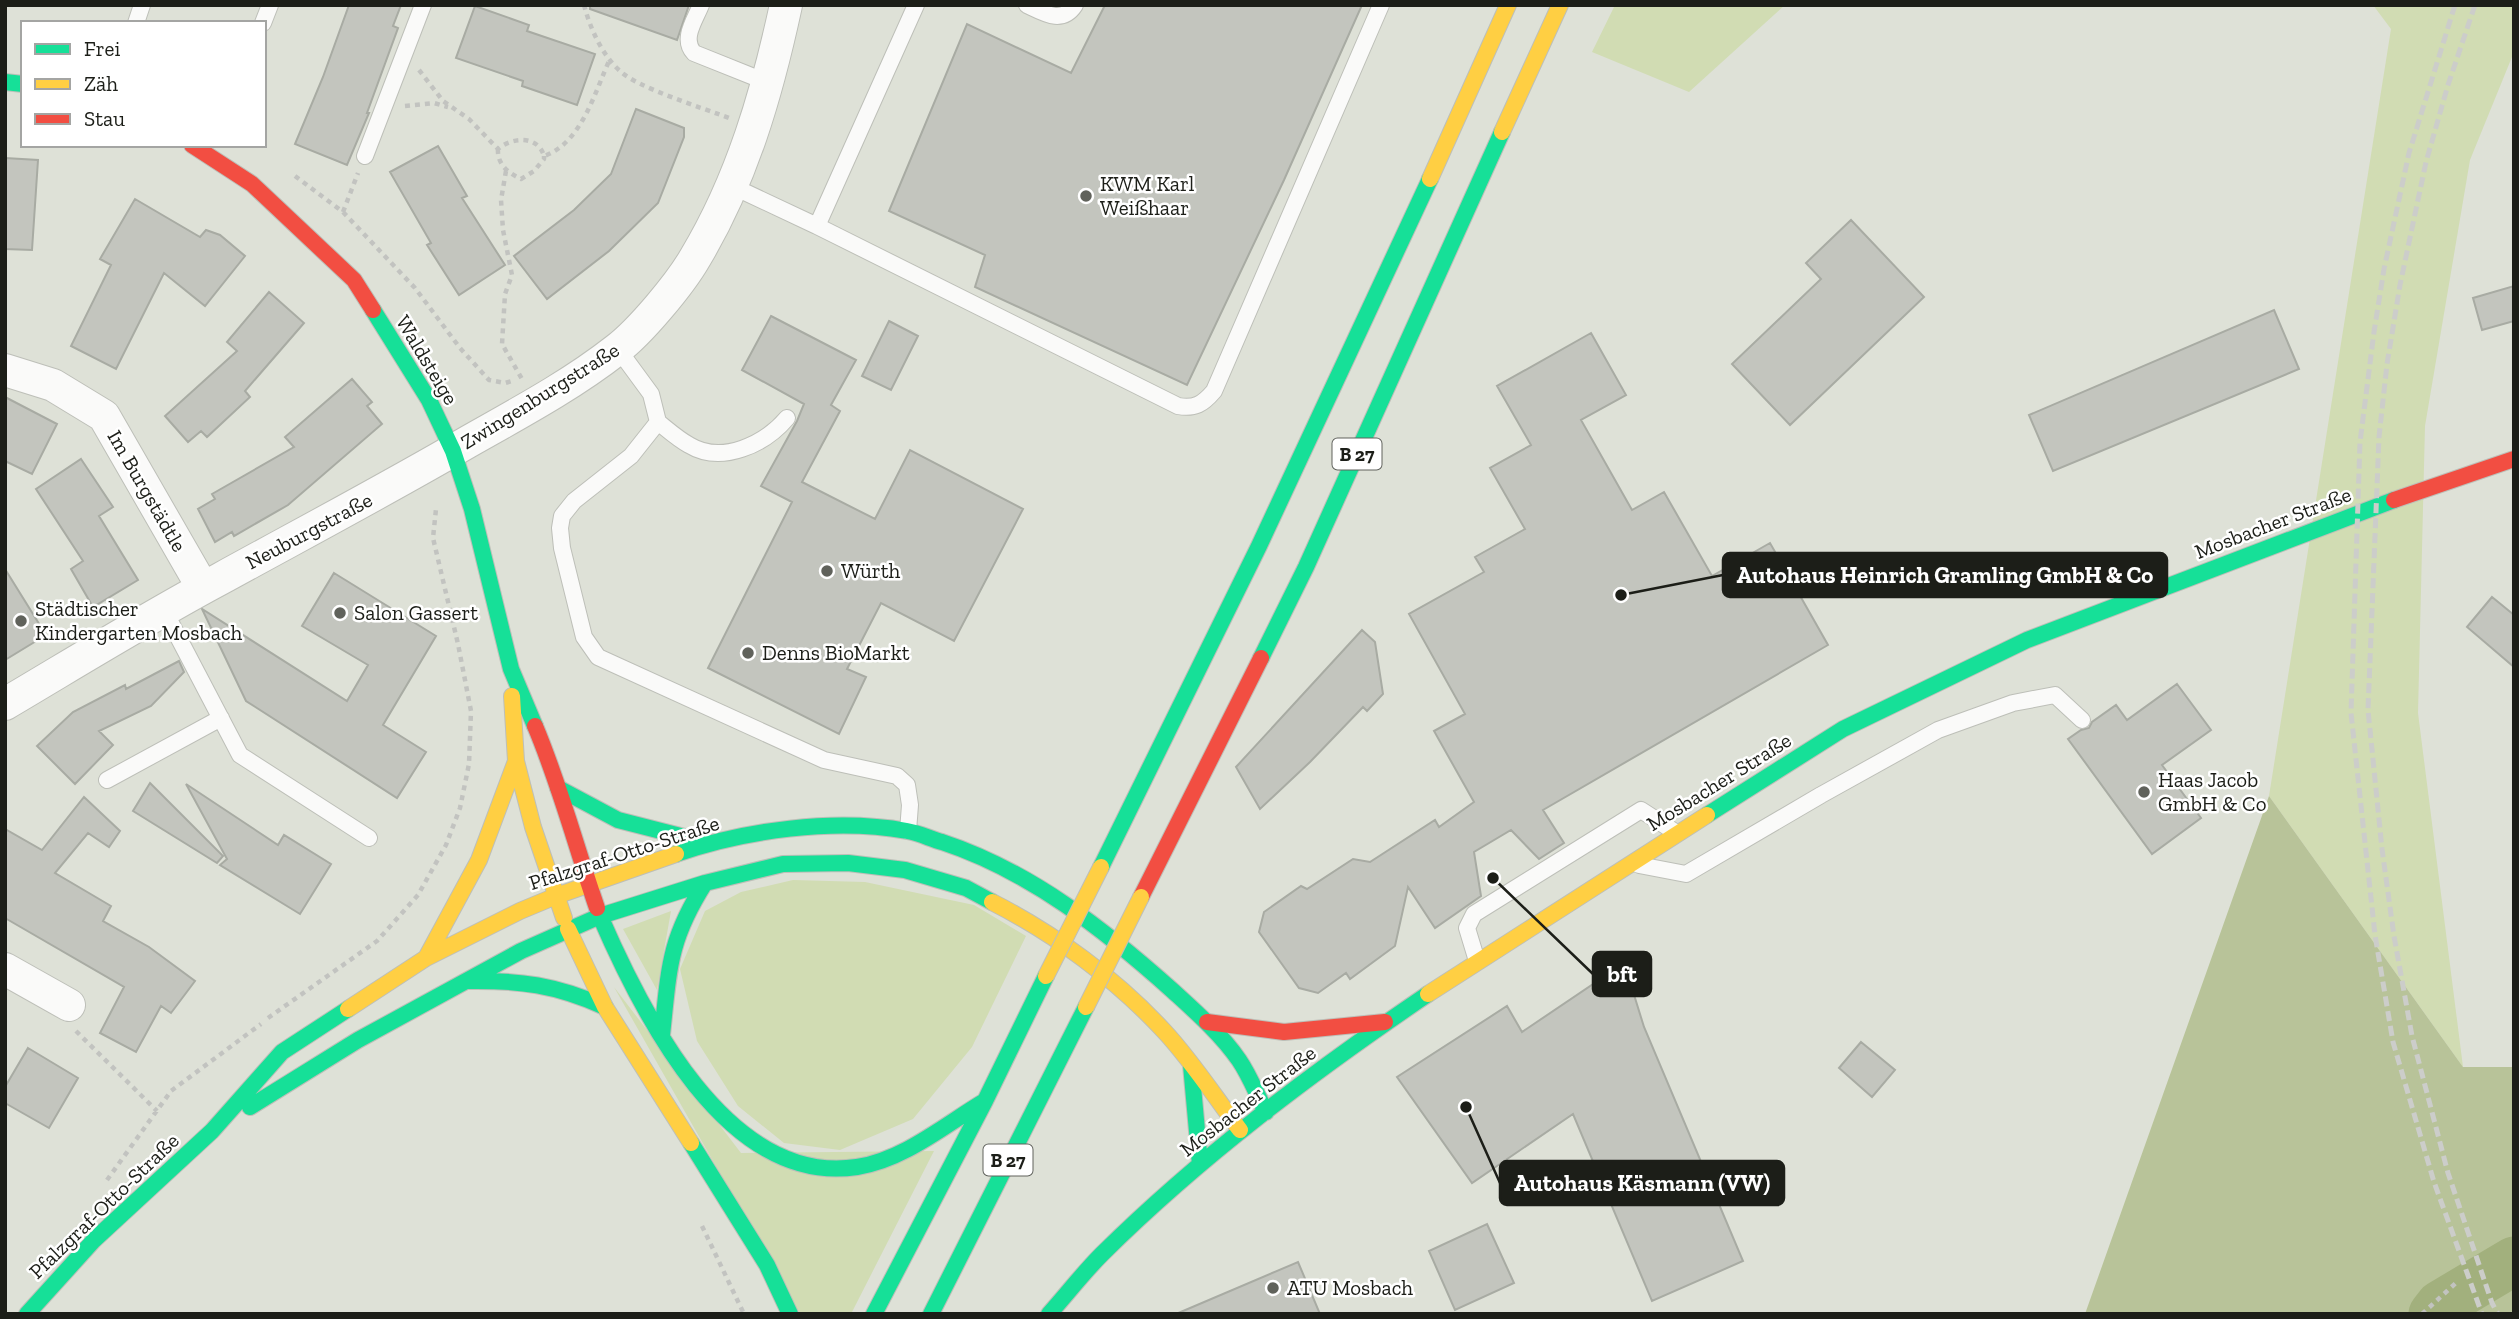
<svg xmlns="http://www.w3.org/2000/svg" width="2519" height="1319" font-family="'Zilla Slab',serif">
<rect width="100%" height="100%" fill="#dee1d7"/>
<path fill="#d1dcb3" d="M1615,5H1785L1689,92L1592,52Z
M2373,5H2514V52L2470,160L2425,426L2418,713L2463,1067L2269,796L2391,29Z
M793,880L865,882L974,905L1026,936L972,1047L913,1119L840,1150L784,1143L738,1106L697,1041L680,969L705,911L741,892Z
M671,911L657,990L623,929Z
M614,987L741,1153L934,1151L851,1314H800Z"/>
<path fill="#b8c399" d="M2269,796L2463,1067H2514V1314H2085Z"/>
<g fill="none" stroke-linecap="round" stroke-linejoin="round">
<path stroke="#a2b07d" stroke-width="49" d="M2433,1314L2440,1305L2514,1261"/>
</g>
<path fill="#c3c5be" stroke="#a8aba3" stroke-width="2" d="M349,5H401L393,26L398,28L367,113H369L347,165L295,144L323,77Z
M590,5H689L677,40L590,9Z
M1105,5H1362L1284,180L1187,385L975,287L985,255L889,211L967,24L1071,73Z
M475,6L529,25L527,31L595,54L577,105L522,86L523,81L456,58Z
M636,109L684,128V137L658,203L609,251L547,299L514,256L574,210L611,174Z
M438,146L467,196L462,198L505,265L459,295L427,245L431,243L390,172Z
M5,158L38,160L32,250L5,249Z
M135,199L200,237L206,230L220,235L245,256L205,306L164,273L116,369L71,346L111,265L100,259Z
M1851,220L1924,297L1790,425L1732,364L1821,279L1806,263Z
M2514,286V321L2482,330L2473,298Z
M269,292L304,323L245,391L250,397L207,437L201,431L188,442L165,416L237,351L227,342Z
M2274,310L2299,369L2053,471L2029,415Z
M771,316L856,360L831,405L840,411L802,482L875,519L910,450L1023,509L954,641L881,603L847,669L866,677L839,734L708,668L792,502L761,486L797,421L804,404L742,370Z
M889,321L918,336L891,390L862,376Z
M1591,333L1626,395L1581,420L1632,510L1664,492L1712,576L1770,543L1828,645L1543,810L1564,843L1539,859L1511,830L1474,852L1481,896L1435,928L1408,887L1395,946L1350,979L1346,973L1318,993L1299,988L1259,932L1264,912L1301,886L1307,889L1353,859L1370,862L1435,820L1439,827L1474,802L1434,731L1465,714L1409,614L1484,572L1475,557L1525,529L1490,468L1531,445L1497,386Z
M352,379L372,402L367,406L382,424L288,505L234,536L232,532L215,542L198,509L215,499L212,494L294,447L285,437Z
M5,397L57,424L32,474L5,461Z
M81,459L113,507L99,516L138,580L93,607L71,569L83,561L36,489Z
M5,569L46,635L5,660Z
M334,573L436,636L383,725L426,752L397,798L246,701L202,609L347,701L368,665L302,626Z
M2492,597L2514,615V667L2467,627Z
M1362,630L1375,642L1383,694L1367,711L1363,707L1310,762L1260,809L1236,767Z
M179,661L184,672L151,706L99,731L113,745L75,784L37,746L73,712L125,685L126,689Z
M2177,684L2211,730L2162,765L2201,818L2152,854L2068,739L2081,730L2089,728L2092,722L2116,705L2127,720Z
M150,783L223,856L217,863L133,811Z
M186,784L278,845L284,835L331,864L300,914L220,865L227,859Z
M84,797L120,831L109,847L88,833L55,873L111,906L103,921L149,947L195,981L171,1013L161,1006L136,1052L100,1033L124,987L5,918V829L42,850Z
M1614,970L1625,989L1631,985L1644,1027L1743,1261L1652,1301L1573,1114L1472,1183L1397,1077L1507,1006L1522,1032Z
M1861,1042L1895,1070L1872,1097L1839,1068Z
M28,1048L78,1078L49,1128L5,1103V1087Z
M1487,1224L1514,1283L1455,1310L1429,1251Z
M1298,1262L1320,1314H1176Z"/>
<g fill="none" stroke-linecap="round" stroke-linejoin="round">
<defs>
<path id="lane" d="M701,5C695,20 681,39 694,53L769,83
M1027,5C1044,13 1062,25 1075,5
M136,23L142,5
M263,23L270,5
M365,156L423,5
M732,186L817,226L1178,406C1195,409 1203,404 1214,391L1381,5
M817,226L916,5
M618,349L651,394L658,422L631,456L574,501L562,516L560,528L562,548L584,637L598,657L824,760L897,776L907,785L910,805L908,831
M658,422C668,430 678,439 689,445C722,465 765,444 787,418
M164,610L240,755L369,838
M107,780L221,718
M1639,865L1686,874L1821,795L1938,730L2013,703L2055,695L2082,720
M1477,961L1467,928L1474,914L1641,810L1675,832"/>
<path id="street" d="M5,370L53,385L104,416L203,588
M5,704C76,662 147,618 220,579C302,534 385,490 466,443C517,414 570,386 616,350C640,332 680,284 695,258C742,180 767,93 786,5
M5,969L69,1005"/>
<path id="fast" d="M5,82L23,84
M373,310L429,400L453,451L472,509L511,669L535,726
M1261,658L1306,567L1502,132
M558,788L618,820L708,843
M1707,815L1843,729L2027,640L2394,500
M676,854C744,830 835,818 907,831C919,833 931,839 942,842C1030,871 1105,930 1173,991C1196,1012 1221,1034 1239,1060C1250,1076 1257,1095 1266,1112
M1101,867L1259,546L1430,179
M600,916C642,1013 727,1187 857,1167C904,1160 946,1124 985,1101
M466,981C519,980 557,985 605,1007
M662,1035C669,970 668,941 705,883
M1191,1065L1200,1164
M250,1107L358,1040L521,951L600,916L705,883L783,864L848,863L905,870L966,888L992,902
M691,1143L767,1265L790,1314
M27,1314L94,1240L212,1131L282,1052L348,1009
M874,1314L985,1101L1046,976
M931,1314L1086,1007
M1049,1314C1067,1294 1083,1273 1102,1254C1201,1156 1313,1072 1428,994"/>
<path id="slow" d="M1502,132L1560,5
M1430,179L1508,5
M512,696L516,761L533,827L564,918
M992,902C1055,934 1116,979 1164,1031C1192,1061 1215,1097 1240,1130
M568,929L605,1007L691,1143
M426,958L479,860L516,761
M1428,994L1707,815
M348,1009L426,958L520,911L556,896L676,854"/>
<path id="jam" d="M192,145L252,184L354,280L373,310
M2394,500L2514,459
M535,726C560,785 576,847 597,908
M1141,897L1261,658
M1207,1022L1284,1032L1385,1022"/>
</defs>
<use href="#lane" stroke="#bdbfb8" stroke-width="18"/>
<use href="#street" stroke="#bdbfb8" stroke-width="34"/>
<use href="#fast" stroke="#bdbfb8" stroke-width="18"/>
<use href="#slow" stroke="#bdbfb8" stroke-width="18"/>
<use href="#jam" stroke="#bdbfb8" stroke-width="18"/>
<path stroke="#c2c3c0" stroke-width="4.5" stroke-dasharray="5 5" stroke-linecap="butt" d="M584,5C590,28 602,55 620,71C638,88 703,108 729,118
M419,70L443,101L469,119L498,149C512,137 538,135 544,156C582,143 595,91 610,59
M405,106L434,103L448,107
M498,149C497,164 508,173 521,179L534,171L544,159V156
M506,171L501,200L503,230L512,275L505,294L502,344L522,379
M295,176L343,212L415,288L460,348L489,380L505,383L512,381
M343,212L358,173
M268,1018L377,941L418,895L446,845L460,808L469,764L471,711L458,644L433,538L436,509
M76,1031L157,1111
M107,1180L171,1091L261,1024
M702,1226L744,1314
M2422,1314L2458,1281"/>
<use href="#lane" stroke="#fafaf9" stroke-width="16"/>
<use href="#street" stroke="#fafaf9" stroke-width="32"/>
<use href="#fast" stroke="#16e098" stroke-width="16"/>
<use href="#slow" stroke="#ffcf43" stroke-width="16"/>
<use href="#jam" stroke="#f24e42" stroke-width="16"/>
<path stroke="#cccdca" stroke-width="5" stroke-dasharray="10 5" stroke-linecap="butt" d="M2455,5L2409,153L2384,269L2374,332L2360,442L2351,713L2375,935L2393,1042L2434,1182L2482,1314
M2475,5L2448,85L2426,162L2400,285L2387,364L2379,437L2368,710L2382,849L2394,936L2412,1036L2448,1173L2492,1303L2498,1314"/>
<defs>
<path id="slow-bridge" d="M1046,976L1101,867
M1086,1007L1141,897"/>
</defs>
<use href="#slow-bridge" stroke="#bdbfba" stroke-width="18" stroke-linecap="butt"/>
<use href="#slow-bridge" stroke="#ffcf43" stroke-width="16"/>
</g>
<g fill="#60625b" stroke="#fff" stroke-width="2.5">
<circle cx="1086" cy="196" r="7"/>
<circle cx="827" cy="571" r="7"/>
<circle cx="340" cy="613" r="7"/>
<circle cx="21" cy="621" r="7"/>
<circle cx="748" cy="653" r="7"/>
<circle cx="2144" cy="792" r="7"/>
<circle cx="1273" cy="1288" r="7"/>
</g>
<g text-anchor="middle" stroke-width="5" stroke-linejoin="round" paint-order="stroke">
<g fill="#fff" stroke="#60625d" stroke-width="2">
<rect x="1332.5" y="438.5" width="49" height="31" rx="5"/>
<rect x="983.5" y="1144.5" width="49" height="31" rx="5"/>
</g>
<g font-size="19" font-weight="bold" fill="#1c1e18">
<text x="1357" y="461">B 27</text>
<text x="1008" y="1167">B 27</text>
</g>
<g font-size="21" fill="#1c1e18" stroke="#fff" text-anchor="start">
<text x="1100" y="191">KWM Karl<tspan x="1100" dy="24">Weißhaar</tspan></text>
<text x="841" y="578">Würth</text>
<text x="35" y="616">Städtischer<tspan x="35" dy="24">Kindergarten Mosbach</tspan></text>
<text x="354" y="620">Salon Gassert</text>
<text x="762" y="660">Denns BioMarkt</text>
<text x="2158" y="787">Haas Jacob<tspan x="2158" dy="24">GmbH &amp; Co</tspan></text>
<text x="1287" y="1295">ATU Mosbach</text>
</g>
<g font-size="21" fill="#1c1e18" stroke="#fff">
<text transform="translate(427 360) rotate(59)" y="7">Waldsteige</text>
<text transform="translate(540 396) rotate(-32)" y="7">Zwingenburgstraße</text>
<text transform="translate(147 491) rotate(60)" y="7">Im Burgstädtle</text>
<text transform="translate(2273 523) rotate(-21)" y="7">Mosbacher Straße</text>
<text transform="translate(309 531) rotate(-28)" y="7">Neuburgstraße</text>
<text transform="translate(1719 782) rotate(-32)" y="7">Mosbacher Straße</text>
<text transform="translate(624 853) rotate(-18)" y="7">Pfalzgraf-Otto-Straße</text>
<text transform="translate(1248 1101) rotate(-38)" y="7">Mosbacher Straße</text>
<text transform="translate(104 1206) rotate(-44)" y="7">Pfalzgraf-Otto-Straße</text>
</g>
</g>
<path fill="none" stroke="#1c1e18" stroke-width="2.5" d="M1621 595L1723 575M1493 878L1593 974M1466 1107L1500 1183"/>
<g fill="#1c1e18" stroke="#fff" stroke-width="2.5">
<circle cx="1621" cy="595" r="7"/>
<circle cx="1493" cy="878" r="7"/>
<circle cx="1466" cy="1107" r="7"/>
</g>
<g fill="#1c1e18" stroke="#1c1e18" stroke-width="2.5">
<rect x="1723" y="553" width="444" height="44" rx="7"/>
<rect x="1593" y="952" width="58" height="44" rx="7"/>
<rect x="1500" y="1161" width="284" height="44" rx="7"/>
</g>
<g font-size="23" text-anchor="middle" font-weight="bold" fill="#fff">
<text x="1945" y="583">Autohaus Heinrich Gramling GmbH &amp; Co</text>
<text x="1622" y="982">bft</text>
<text x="1642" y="1191">Autohaus Käsmann (VW)</text>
</g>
<rect width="2519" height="1319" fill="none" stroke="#1c1e18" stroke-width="14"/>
<rect x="21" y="21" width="245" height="126" fill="#ffffff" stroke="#a4a5a3" stroke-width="2"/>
<rect x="35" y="44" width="35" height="10" fill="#16e098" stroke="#a4a5a3" stroke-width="2"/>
<text x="84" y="56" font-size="21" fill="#1c1e18">Frei</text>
<rect x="35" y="79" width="35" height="10" fill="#ffcf43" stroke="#a4a5a3" stroke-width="2"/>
<text x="84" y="91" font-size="21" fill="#1c1e18">Zäh</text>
<rect x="35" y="114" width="35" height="10" fill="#f24e42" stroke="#a4a5a3" stroke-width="2"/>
<text x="84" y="126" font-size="21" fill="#1c1e18">Stau</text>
</svg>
